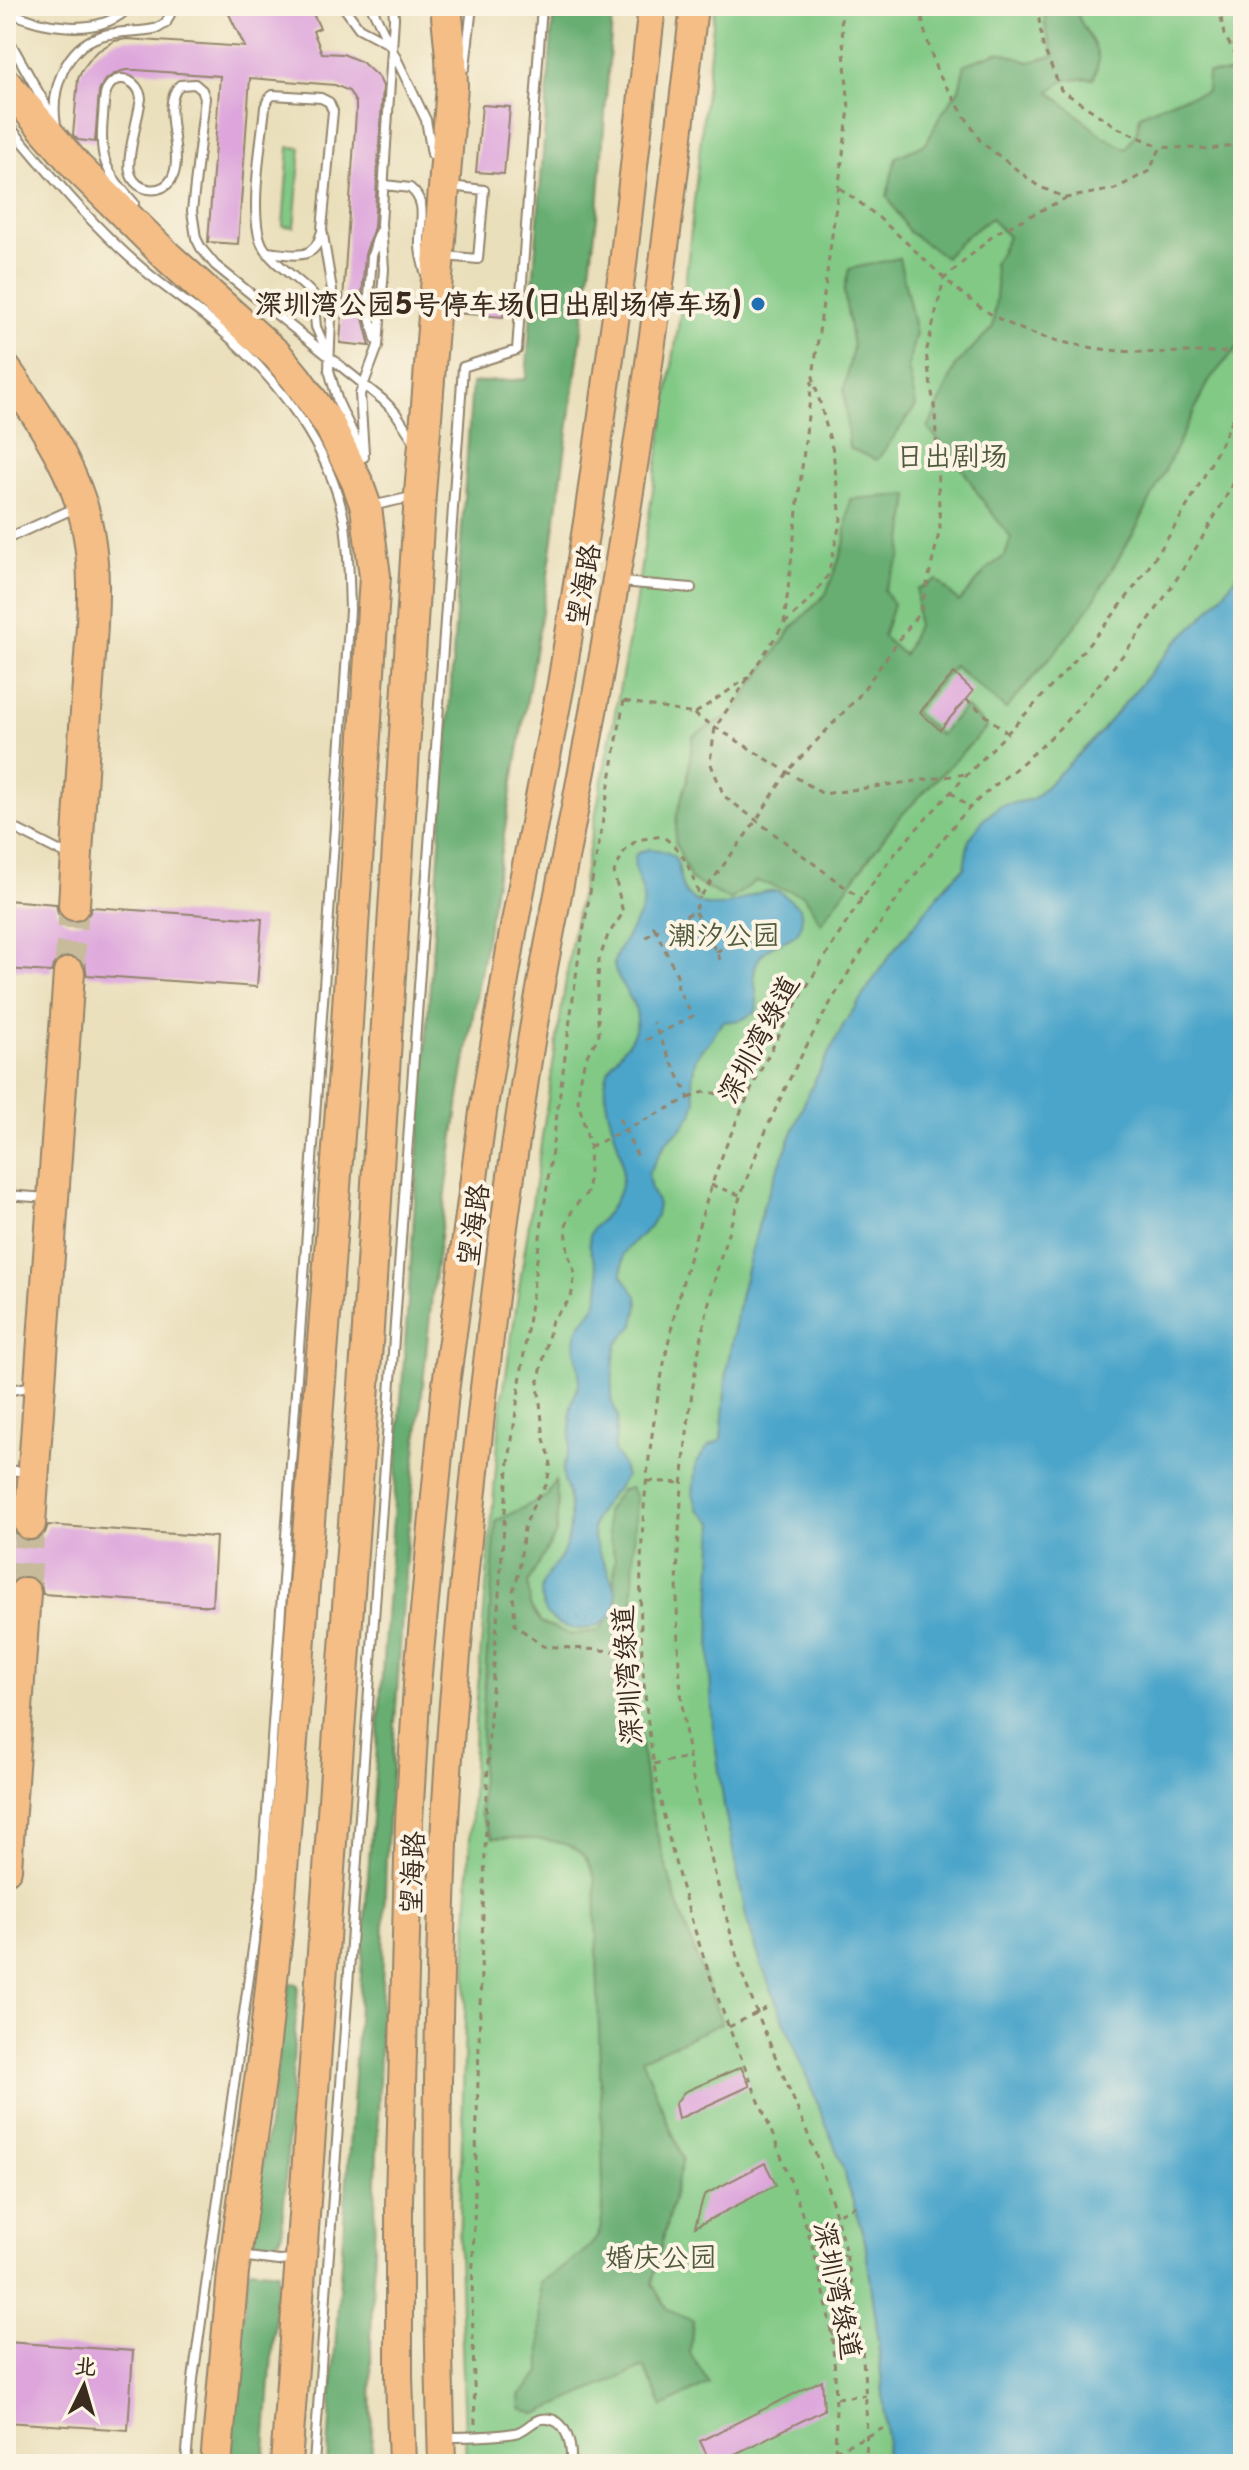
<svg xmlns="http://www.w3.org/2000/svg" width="1249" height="2470" font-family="'Playpen Sans','LXGW WenKai TC',sans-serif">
<rect width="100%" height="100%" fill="#fcf5e5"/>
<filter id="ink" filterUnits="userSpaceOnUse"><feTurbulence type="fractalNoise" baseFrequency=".0125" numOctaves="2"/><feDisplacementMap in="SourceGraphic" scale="16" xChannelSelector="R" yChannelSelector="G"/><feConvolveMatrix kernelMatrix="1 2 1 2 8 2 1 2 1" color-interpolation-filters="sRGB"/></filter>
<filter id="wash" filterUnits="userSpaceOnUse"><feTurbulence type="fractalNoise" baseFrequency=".006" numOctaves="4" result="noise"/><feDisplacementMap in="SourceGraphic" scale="32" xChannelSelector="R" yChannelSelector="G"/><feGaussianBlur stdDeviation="1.8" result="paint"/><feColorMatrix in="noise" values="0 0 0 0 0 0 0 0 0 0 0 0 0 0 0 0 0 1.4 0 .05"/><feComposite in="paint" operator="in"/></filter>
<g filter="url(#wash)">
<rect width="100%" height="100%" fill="#eadfbb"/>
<path fill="#81c985" stroke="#5e7a52" stroke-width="2" d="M715,6H1243V565L1226,591L1202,618L1178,640L1096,737L1033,800L1000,806L969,840L964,868L948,883L890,955L844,1024L808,1094L764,1204L741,1293L727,1368L721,1441L708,1447L698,1509L714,1523L724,1805L747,1920L762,1966L840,2159L865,2241L876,2319L887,2438L886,2464H466L459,2255L469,1861L475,1722L501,1407L573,933L634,612L686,276Z
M289,147L301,148L294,227L283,226Z"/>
<path fill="#68ad72" stroke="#526c48" stroke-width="2" d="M554,6H613L598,210L583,323L547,582L460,1092L432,1295L407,1542L386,1858L371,2344L372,2464H327L472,383L526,379Z
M1045,6H1076C1078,26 1095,38 1098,57C1099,63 1096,71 1094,78L1066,80L1049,91L1101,135L1126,149L1137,131L1140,115L1171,101L1207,92L1208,73H1229L1243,89V341L1210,379L1137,527L1091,605L1055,652L1006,709L954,666L914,712L940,735L965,707L987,727L898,819L821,923L804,895L756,881L730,900L691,880L675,841L677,814L687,782L693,736L734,712L792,628L826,594L844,545L850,499L909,495L901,557L884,590L893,605L883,637L904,655L917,625V589L937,580L959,602L989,567L1005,556L1011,538L982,500L955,457L928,429L956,365L993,327L997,287L994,264L1008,237L991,218L965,237L945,257L909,232L887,196L896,157L926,144L940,116L959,89L965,64L1000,52L1029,62L1054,56L1045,26Z
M899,258L916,332L908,367L916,406L877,460L849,448L844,390L853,347L844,292L849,269Z
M555,1480L558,1501L556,1534L528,1582L530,1605L541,1623L571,1635L599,1631L613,1612L616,1591L614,1583L615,1558L607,1527L606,1512L621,1490L631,1488L636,1497C632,1580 630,1660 641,1742C643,1758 644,1774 647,1790C663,1870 692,1948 722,2023L642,2059L683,2158L652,2284L668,2310L693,2321L690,2353L709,2383L663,2407L644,2367L537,2414L521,2408L520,2395L541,2373L540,2282C556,2271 587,2254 597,2237C605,2223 602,2201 603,2185L595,1879C592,1872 589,1862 584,1856C568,1836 517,1838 493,1838L480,1814L482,1722L496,1521L547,1496Z
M293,1983L298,1985L282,2233L277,2242L270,2247L255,2241L252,2234L289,1984Z
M249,2269L278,2272L264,2464H230L242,2325Z"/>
<path fill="#4ca5ca" stroke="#446874" stroke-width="2" d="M1243,565V2464H886L887,2438L876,2319L865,2241L840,2159L762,1966L747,1920L724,1805L713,1729L710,1673L711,1582L714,1523L698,1509L693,1494L696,1463L708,1447L721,1440L727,1368L741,1293L764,1204L808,1094L844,1024L890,955L948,883L964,868L969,840L983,820L1000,806L1033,799L1096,737L1178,640L1202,618L1226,591Z
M648,849C699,851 664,885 696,901C729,918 747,887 779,891L800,908C809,947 776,934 760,957C747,975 761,992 756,1012L741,1020L723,1022L715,1032L710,1042L701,1050L695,1060L692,1081L696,1102L692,1114L682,1128L667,1141L648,1174L651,1190L658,1204L656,1216L650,1227L634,1241L623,1254L622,1275L637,1296L638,1305L634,1325L617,1344L614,1359L611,1400L618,1416L614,1451L623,1465L625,1477C616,1492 595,1509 593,1527C590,1556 638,1598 605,1621C581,1638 543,1628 541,1595C540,1577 556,1568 563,1553C571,1535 572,1514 568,1494C567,1486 562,1479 563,1471C563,1463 568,1456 569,1448C572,1434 569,1420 571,1406C573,1398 577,1391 579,1383C581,1368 574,1355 575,1341C577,1322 587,1320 595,1305C599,1298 599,1289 600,1282C600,1264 583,1247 592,1230C595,1224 596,1226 600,1221C609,1212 619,1197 621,1185C629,1149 600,1115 606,1078C610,1058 632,1046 636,1026C642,1002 617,987 614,965C613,953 639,921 643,906C647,886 629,872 636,854Z"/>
<g id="blocks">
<path fill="#dda5dc" d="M225,6H309L320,28L313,31L322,53L343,54L362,62L379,78L383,86L374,227L365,255L361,310L370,346L340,343L356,113V103L349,91L335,85L250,78L238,244L208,242L220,76L136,70H125L116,73L104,81L99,91L95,142L78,140L73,135L78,79L82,70L95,53L114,41L127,39L245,47Z
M482,105L510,107L504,174L476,172Z
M457,295L504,299L503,317L456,313Z
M954,673L973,691L940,730L920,712Z
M6,900L56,904L58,914L65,920L72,923L83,921L89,914L92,907L262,919L257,987L87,975L85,964L80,959L71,955L60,957L54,964L51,972L6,969Z
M6,1522H12L14,1533L19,1538L28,1542L39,1540L45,1533L48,1525L216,1537L212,1606L43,1594L41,1584L36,1579L27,1575L16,1577L6,1591Z
M741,2067L750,2086L678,2119L675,2104L684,2092Z
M765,2163L776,2185L695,2227L704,2195Z
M6,2342L133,2351L128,2430L6,2422Z
M822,2380L824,2410L715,2464H711L700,2441Z"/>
</g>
</g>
<g filter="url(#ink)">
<use href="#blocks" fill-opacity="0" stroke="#92846c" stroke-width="2"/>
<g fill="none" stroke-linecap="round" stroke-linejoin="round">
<path stroke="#c7bb9c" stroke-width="30" stroke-dasharray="30 15" stroke-linecap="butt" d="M69,973L74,905
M25,1593L30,1524"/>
<defs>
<path id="lane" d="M343,6L359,28L391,45
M371,6L426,120L432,154
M6,10C39,27 101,39 130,6
M6,35L53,118
M465,67L472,6
M6,122C49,173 92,226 143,269C167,290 195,307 220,329C277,378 332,449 345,525C349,553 349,582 350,610L262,1884L193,2379L186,2464
M56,125C50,90 65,47 101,36C120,30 140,33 158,28L166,23L174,6
M385,185L410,188C429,203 419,224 420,245C420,255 423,263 425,272
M134,203C105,170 99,161 103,117C104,108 103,94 109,86C121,71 139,83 141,98C139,116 126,157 130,172C135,193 165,196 173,176C184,151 159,105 180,85L195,84L202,90L205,98L192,211L196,238L201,248L215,265L383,400L395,412L414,441
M267,252C290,254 314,263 321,234
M444,256L478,259L484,190L450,186
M376,340L368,311L372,256L379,232
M328,354L316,327L313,295C299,278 276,267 264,248C247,223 262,139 265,107L269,98L273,95L321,98L329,102L333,111L322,229L332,290L329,370L338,402L364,457
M364,453L360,394L378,346L384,269L381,224L394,18L393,6
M371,506L412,497
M6,539L75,508
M621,582L691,588
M6,824L69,856
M6,1195L48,1198
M6,1391L33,1386
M6,1470L29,1472
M240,2256L279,2261L295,2260
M445,2437C468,2437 492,2437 514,2433C525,2432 531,2421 541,2419C567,2415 572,2446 571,2464
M314,2464L463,367L517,350L542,6"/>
<path id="primary" d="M402,2464L399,2376V2201L409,1821L417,1684L445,1392L483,1112L513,932L561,684L588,516L623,264L652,6
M442,2464C435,2257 436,2049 444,1842C449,1734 459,1627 470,1519C484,1379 501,1239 522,1100C542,960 574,823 598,684C638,459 669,233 694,6"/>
<path id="highway" d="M6,84L77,167L169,258L277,355L296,378L329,424L357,482L366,507L375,576L344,1071L277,1934L263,2059L233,2273L216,2464
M6,370C35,411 65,454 81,503C101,564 91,634 87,698C82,767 78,836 74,905
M30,1524L69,973
M6,1869L25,1593
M286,2464L367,1344L420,494L452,86L451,56L446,6"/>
</defs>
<use href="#lane" stroke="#92846c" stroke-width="12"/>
<use href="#primary" stroke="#92846c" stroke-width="30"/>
<use href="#highway" stroke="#92846c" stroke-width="34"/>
<path stroke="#92846c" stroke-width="3" stroke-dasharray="6 6" stroke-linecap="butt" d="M840,6L849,109L813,377L833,451L841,519L828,575L811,599L784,624L715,728L710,762L724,796L862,900
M922,6L923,26L937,72L981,142L1038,186L1066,198L1115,189L1149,171L1161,147L1211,149L1243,143
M1037,6L1043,46L1061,90L1118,128L1161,147
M1219,6L1224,35L1243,66
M840,188C856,200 873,212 888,226C921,254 949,287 986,311C1024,336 1075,347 1120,351C1161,355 1202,349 1243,354
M784,624L812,381
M966,699L1006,732
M625,701L694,714L749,677
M694,714L823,794L966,774
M951,792L969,808
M695,912L721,961
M646,937L656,931L651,921
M716,952L728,945
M646,1040L658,1034L653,1022
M689,1098L707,1091L746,1103
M619,1118L638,1157
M590,1147L689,1098L658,1034L693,1016L678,990L677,975L656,931L695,911L700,897
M711,1185L740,1195
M648,1481L682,1483
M642,1653L543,1646L515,1625L513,1591L519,1572L524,1528L536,1499L547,1484L551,1460L544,1439L538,1384L552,1320L571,1298L575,1274L568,1253L566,1226L573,1208L588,1192L590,1147L578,1101L580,1077L586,1057L599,1036L597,1001L599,960L608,935L623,913L614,872L625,850L637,840L662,836C686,853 690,870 700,897L756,821L788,771L858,697L921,610L940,529L935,412L926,353L944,279L996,233L1066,198
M654,1764L689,1757
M729,2027L766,2008
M807,2229L855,2206
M817,2261L845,2255
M831,2334L858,2324
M837,2398L865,2395
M475,2424L472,2298L481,1972L489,1733L508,1469L579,955L624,700
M835,2451L886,2427
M476,2452V2464
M835,2464C836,2422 837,2380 832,2339C818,2229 768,2127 728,2025C689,1922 657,1815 646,1705C630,1551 650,1390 694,1242C705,1205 716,1169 731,1134C758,1071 791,1010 828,952C850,917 872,881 899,849C964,774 1037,707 1100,631C1159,561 1206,479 1243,397
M866,2464C870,2367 854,2263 822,2171C798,2105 767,2042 743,1976C736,1955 731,1934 725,1912C712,1863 699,1813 690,1762C677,1686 675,1607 679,1531C683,1465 689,1398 702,1334C740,1146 834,971 955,824C976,798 1003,780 1028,758C1045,744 1061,727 1075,711C1143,639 1196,552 1243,466"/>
<use href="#lane" stroke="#fff" stroke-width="8"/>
<use href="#primary" stroke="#f5be86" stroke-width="26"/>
<use href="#highway" stroke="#f5be86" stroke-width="30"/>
</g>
</g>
<circle fill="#1f6fb2" stroke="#fcf5e5" stroke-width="3" cx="758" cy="304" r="8"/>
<g text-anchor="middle" stroke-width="8" stroke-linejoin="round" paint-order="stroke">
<g font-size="28" font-weight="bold" fill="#3b2a1e" stroke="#fcf5e5" text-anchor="end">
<text x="742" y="314">深圳湾公园5号停车场(日出剧场停车场)</text>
</g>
<g font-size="28" fill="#505a3d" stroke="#fcf5e5">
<text x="952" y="466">日出剧场</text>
<text x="724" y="945">潮汐公园</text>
<text x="661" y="2267">婚庆公园</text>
</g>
<g font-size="28" fill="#3b2a1e" stroke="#fcf5e5">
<text transform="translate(583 585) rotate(-80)" y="10">望海路</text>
<text transform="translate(758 1039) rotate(-62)" y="10">深圳湾绿道</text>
<text transform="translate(473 1225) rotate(-82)" y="10">望海路</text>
<text transform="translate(627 1675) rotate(-94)" y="10">深圳湾绿道</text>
<text transform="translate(412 1873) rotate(-88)" y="10">望海路</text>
<text transform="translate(838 2290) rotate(78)" y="10">深圳湾绿道</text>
</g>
</g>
<rect width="1249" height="2470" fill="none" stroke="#fcf5e5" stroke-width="32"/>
<g transform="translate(84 2386) rotate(5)" stroke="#fcf5e5" stroke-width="6" paint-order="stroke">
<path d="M0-6L14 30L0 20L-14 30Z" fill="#3b2a1e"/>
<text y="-12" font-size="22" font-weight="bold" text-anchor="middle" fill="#3b2a1e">北</text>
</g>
</svg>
